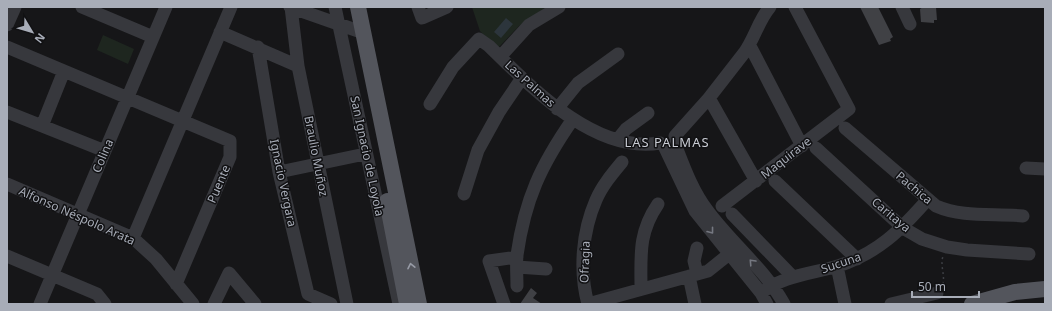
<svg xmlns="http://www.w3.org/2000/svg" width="1052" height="311" font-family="'Noto Sans',sans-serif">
<rect width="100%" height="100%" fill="#161618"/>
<path fill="#1e261f" d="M472,7H546L519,26L497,49L480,31Z
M103,35L134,49L128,64L97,50Z"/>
<path fill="#2c353c" d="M506,18L513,24L501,38L494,32Z"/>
<path fill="#404145" d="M860,7H878L893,37L890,39L891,41L879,45Z
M923,7H936L937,20H934V23L921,22L920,9Z
M531,288L537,293L533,298L542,304H520Z"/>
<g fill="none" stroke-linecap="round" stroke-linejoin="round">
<path stroke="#3d3f44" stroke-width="1.5" stroke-dasharray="2 3" stroke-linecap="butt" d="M943,284C945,274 940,266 943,256"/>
<path stroke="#37383d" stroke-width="13" d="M82,7L153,37
M290,7L364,33
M291,7L298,66L347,304
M335,7L399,304
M418,7L422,18L447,7
M902,7L910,24
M7,25L15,7
M220,32L298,66
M750,46L802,146
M7,47L230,141V157L176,284
M258,47L279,172L308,294L331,304
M500,57L529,25L559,7
M709,98L756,181
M430,104L453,67L479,39L489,46C532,88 595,154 660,143
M557,109L578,83L618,54
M7,112L105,151
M42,126L64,71
M845,128L936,206C963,218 994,213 1023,216
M675,136L709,98L744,53C755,38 758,21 770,7
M618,139L626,129L648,113
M675,144C684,167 692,190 707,210C731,243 764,268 784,304
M665,148L695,211L761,293L767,304
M816,148L903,228L922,239L947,247L967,250L1029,254
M622,162C612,174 602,186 596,200C582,232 579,271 588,304L708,271L738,247
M1026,168L1045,169
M279,172L365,154
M775,181L857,259
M7,184L133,238L156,259L193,304
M464,194L478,150L499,112L522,78
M722,206L849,109L795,7
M732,214L793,277
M133,238L231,7
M7,256L97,294L105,304
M837,266L845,304
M517,267L546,269
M697,273L694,261L697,248
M689,276L695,304
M517,286C517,276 516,265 517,255C525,199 541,165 573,119
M641,289C641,256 638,233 658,204
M761,293C784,275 811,274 838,266C878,253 901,230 928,199
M40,304L166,7
M214,304L229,273L255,304
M504,304L489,261L517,257
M891,304L937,293"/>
<path stroke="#53555c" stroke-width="16" d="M358,7L419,304
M387,201L407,304
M972,304L1015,292L1045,289"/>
</g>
<defs><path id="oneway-chevron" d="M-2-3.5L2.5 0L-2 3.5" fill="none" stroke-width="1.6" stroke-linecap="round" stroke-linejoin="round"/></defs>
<g stroke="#757881">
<use href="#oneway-chevron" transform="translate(711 231) rotate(52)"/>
<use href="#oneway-chevron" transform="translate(752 262) rotate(-133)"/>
</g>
<use stroke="#979ba6" href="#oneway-chevron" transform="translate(411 266) rotate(-102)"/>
<g text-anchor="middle" stroke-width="3" stroke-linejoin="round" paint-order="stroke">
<g font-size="12" fill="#a8adb8" stroke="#111113">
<text transform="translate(530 84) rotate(42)" y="4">Las Palmas</text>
<text transform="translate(103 156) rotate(-67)" y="4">Colina</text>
<text transform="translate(316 156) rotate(79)" y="4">Braulio Muñoz</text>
<text transform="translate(367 156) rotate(78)" y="4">San Ignacio de Loyola</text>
<text transform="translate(786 158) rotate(-38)" y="4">Maquirave</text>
<text transform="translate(283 183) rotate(78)" y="4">Ignacio Vergara</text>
<text transform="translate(219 184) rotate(-67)" y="4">Puente</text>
<text transform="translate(914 188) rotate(40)" y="4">Pachica</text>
<text transform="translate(891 215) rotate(40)" y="4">Caritaya</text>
<text transform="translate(77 216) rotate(24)" y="4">Alfonso Néspolo Arata</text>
<text transform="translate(585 262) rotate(-88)" y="4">Ofragia</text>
<text transform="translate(841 263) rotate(-19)" y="4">Sucuna</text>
</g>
<g font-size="13" letter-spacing="1" fill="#c9ccd4" stroke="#111113">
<text x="667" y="147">LAS PALMAS</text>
</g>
</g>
<rect width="1052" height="311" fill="none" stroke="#a8adb8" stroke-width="16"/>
<g transform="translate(32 32) rotate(128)" stroke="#111113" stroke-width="3" paint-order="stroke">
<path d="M0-3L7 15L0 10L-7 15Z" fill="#a8adb8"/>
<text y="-6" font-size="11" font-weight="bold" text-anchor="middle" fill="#a8adb8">N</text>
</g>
<path d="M912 291v6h67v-6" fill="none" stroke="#a8adb8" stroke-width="2"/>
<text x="918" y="291" font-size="12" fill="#a8adb8" stroke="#111113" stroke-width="3" paint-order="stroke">50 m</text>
</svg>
